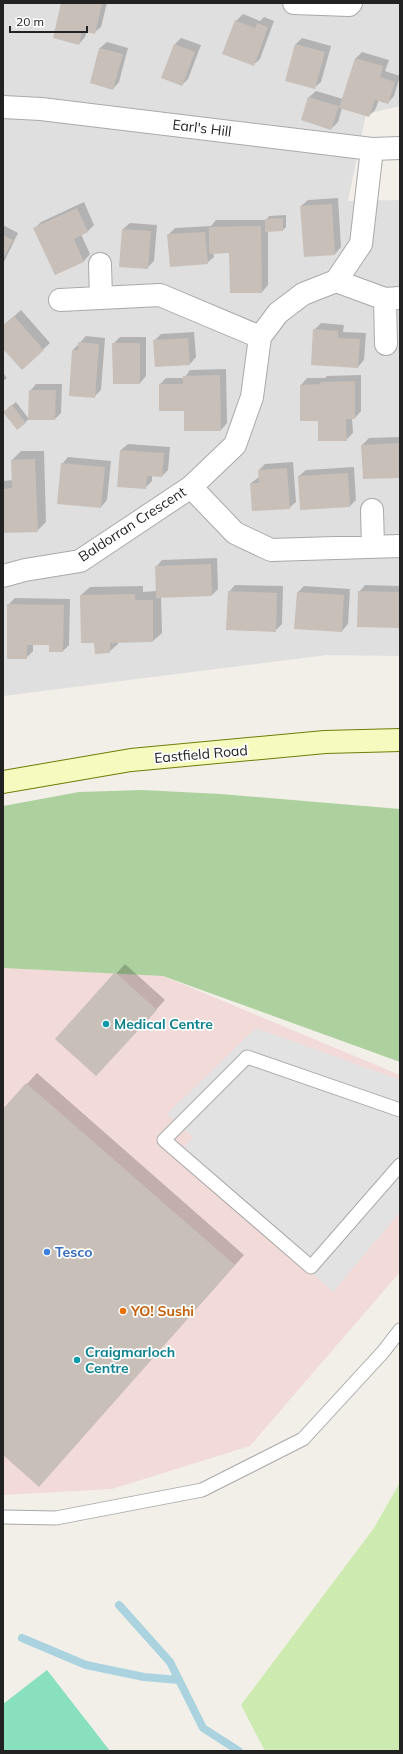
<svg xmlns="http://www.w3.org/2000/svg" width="403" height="1754" font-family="Mulish,sans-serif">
<rect width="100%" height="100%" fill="#f2efe9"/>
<path fill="#e0dfdf" d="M3,3H400V106L366,114L348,201L400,200V656L327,655L3,696Z"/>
<path fill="#f2dad9" d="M3,968L163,976L400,1075V1272L250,1446L112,1489L3,1495Z"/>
<path fill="#cdebb0" d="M400,1482V1751H265L241,1705L374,1528Z"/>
<path fill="#add19e" d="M142,790L221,794L400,809V1062L163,976L3,968V806L79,792Z"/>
<path fill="#88e0be" d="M47,1670L110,1751H3V1704Z"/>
<path fill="#e2e2e2" d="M256,1028L400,1080V1212L333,1292L179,1153L193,1137L167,1114Z"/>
<path fill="#0003" d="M62,3H107L101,27L94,33L87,31L85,37L79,44L54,37Z
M243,14L260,21L264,17L274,21L260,59L253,65L236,21Z
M181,38L201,45L188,79L182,85L175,44Z
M302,38L331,46L321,82L314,88L296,44Z
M107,42L128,48L119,82L113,89L91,82L100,48Z
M362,52L389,60L385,71L400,76L394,96L388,103L379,100L375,110L369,116L342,108L338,122L331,129L302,120L309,97L316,91L343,99L356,58Z
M338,198L341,247L335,254L301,206L308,200Z
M84,202L94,225L88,231L81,234L90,254L84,261L55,274L35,228L41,222Z
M286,215V227L283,230L268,231V285L262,292L230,252H213L214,257L207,263L168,235L175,228L211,226L216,220H266L269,216Z
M130,223L157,225L154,261L147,268L123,229Z
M3,225L18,233L3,264Z
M21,310L50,343L22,369L3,348V326Z
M321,323L344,325L343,332L366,333L364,360L358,367L314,330Z
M194,332L196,357L190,364L154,341L161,334Z
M86,336L105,338L101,390L94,397L73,350Z
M120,337H146V376L140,383L113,344Z
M226,369L227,423L221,430L185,410L160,384L166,378H184L190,370Z
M3,373L7,378L3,381Z
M361,375V411L355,418H352L353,433L346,440L319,420H301V385L307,378H325L327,376Z
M36,384H62L61,413L55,419L30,391Z
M16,402L29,419L18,428L8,408Z
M400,437V477L362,445L369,438Z
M128,444L170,447L168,470L162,476H152V481L145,488L118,486L121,450Z
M21,451H44L46,522L37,531L3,532V481L13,480L12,460Z
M68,457L111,461L107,500L101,507L62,464Z
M293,462L296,502L289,508L251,483L259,477V470L265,464Z
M354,467L356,500L350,506L299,476L306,470Z
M217,558L218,589L212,595L161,597L162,633L153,641L118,642V644L109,652L95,642L81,595L90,587L143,586V592L156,591V567L162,560Z
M235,585L283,586L282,624L275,631L229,592Z
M365,585L400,586V627L359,592Z
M304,586L350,589L348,624L342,631L298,592Z
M15,598L70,599L69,645L63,651L50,644H33V651L26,658L8,605Z
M125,964L165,1000L96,1075L56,1039Z
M37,1073L244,1255L39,1486L3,1454V1110Z"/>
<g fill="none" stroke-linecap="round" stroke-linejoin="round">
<path stroke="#aad3df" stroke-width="8" d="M119,1605L170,1662L203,1728L239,1751
M22,1638L86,1665L144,1677L179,1680"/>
</g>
<path fill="#c7bfb8" d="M61,3L102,4L95,34L82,31L79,45L53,38Z
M235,20L255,28L257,23L268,27L254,66L222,54Z
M174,44L195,52L182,86L161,78Z
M295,44L325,52L315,89L285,81Z
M99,48L123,54L113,90L90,83Z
M355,58L383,66L380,77L395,82L388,104L375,100L369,117L339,108Z
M308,97L339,106L331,130L301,120Z
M332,204L335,255L304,257L300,206Z
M77,208L88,232L74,239L84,262L55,275L33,228Z
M283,218V231L265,232V219Z
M261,226L262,293H230L229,253L209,254V227Z
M122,229L151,231L148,269L119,267Z
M205,232L208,264L170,267L167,234Z
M3,235L13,240L3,259Z
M14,316L44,350L22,370L3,349V325Z
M313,329L338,331V338L360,339L358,368L311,365Z
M188,338L190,365L155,367L153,340Z
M78,342L99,344L95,398L69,396L72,350H78Z
M112,343H140V384H113Z
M220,375L221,431H184V411H159V384H183V376Z
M355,381V419H346L347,441H318V421H300V385L320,384V382Z
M29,390H56L55,420H28Z
M12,405L26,423L17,430L3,412Z
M400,443V478L363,479L361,445Z
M120,450L164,453L162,477L147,476L146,489L117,487Z
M35,459L38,532L3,533V489L12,488L11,460Z
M61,463L105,467L101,508L57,504Z
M287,468L290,509L252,511L250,483H259L258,470Z
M348,473L350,507L300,510L298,476Z
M211,564L212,596L156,598L155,566Z
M228,591L277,593L276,632L226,630Z
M358,591L400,592V628L357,627Z
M297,592L344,595L342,632L294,629Z
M135,594V600H153V642L110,643V653L95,654L94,643H81L80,595Z
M7,604L64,605L63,652H49V645H27V659H7Z
M115,972L157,1010L96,1076L55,1039Z
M26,1083L235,1265L39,1487L3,1455V1109Z"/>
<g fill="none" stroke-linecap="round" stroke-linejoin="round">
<defs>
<path id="lane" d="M400,1110L247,1057L164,1140L311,1267L400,1165
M3,1517L56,1518L202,1490L303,1439L383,1352L400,1330"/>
<path id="street" d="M294,3L349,5L351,3
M3,107L41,109L372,149L400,148
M100,264L101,298
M336,281L385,299L400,298
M385,299L386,344
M60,300L160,295L260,337
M191,487L235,533L271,550L400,546
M372,510L373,547
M3,576L25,570L80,561L191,487L235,445L252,397L260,337L278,313L303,294L336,281L361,244L372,149"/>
<path id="secondary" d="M3,782L131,760L325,742L400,740"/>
</defs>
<use href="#lane" stroke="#a9a9a9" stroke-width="15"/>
<use href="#street" stroke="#a9a9a9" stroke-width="24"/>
<use href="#secondary" stroke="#707d05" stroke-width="24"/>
<use href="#lane" stroke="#fff" stroke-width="13"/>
<use href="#street" stroke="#fff" stroke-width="22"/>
<use href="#secondary" stroke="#f7fabf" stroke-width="22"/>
</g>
<g fill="#0f9aa8" stroke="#fff" stroke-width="1.5">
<circle cx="106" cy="1024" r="4"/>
<circle cx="77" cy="1360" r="4"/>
</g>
<circle fill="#3f7fe0" stroke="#fff" stroke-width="1.5" cx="47" cy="1252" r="4"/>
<circle fill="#e8710a" stroke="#fff" stroke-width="1.5" cx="123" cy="1311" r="4"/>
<g text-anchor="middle" stroke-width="3.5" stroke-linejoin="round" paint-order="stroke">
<g font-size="14" fill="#222" stroke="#fff">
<text transform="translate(202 128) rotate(7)" y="5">Earl's Hill</text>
<text transform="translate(132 524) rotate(-33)" y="5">Baldorran Crescent</text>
<text transform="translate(201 754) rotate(-5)" y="5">Eastfield Road</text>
</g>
<g font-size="14" font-weight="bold" fill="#0d838f" stroke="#fff" text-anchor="start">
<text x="114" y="1029">Medical Centre</text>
<text x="85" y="1357">Craigmarloch<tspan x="85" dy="16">Centre</tspan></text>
</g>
<g font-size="14" font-weight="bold" fill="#366cbe" stroke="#fff" text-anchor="start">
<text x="55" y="1257">Tesco</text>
</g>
<g font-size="14" font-weight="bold" fill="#c56008" stroke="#fff" text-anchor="start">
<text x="131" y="1316">YO! Sushi</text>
</g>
</g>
<rect width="403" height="1754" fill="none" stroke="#222222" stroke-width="8"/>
<path d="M10 26v6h77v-6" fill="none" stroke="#222222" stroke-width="2"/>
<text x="16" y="26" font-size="12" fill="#222222" stroke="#ffffff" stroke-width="3" paint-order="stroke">20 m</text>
</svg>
